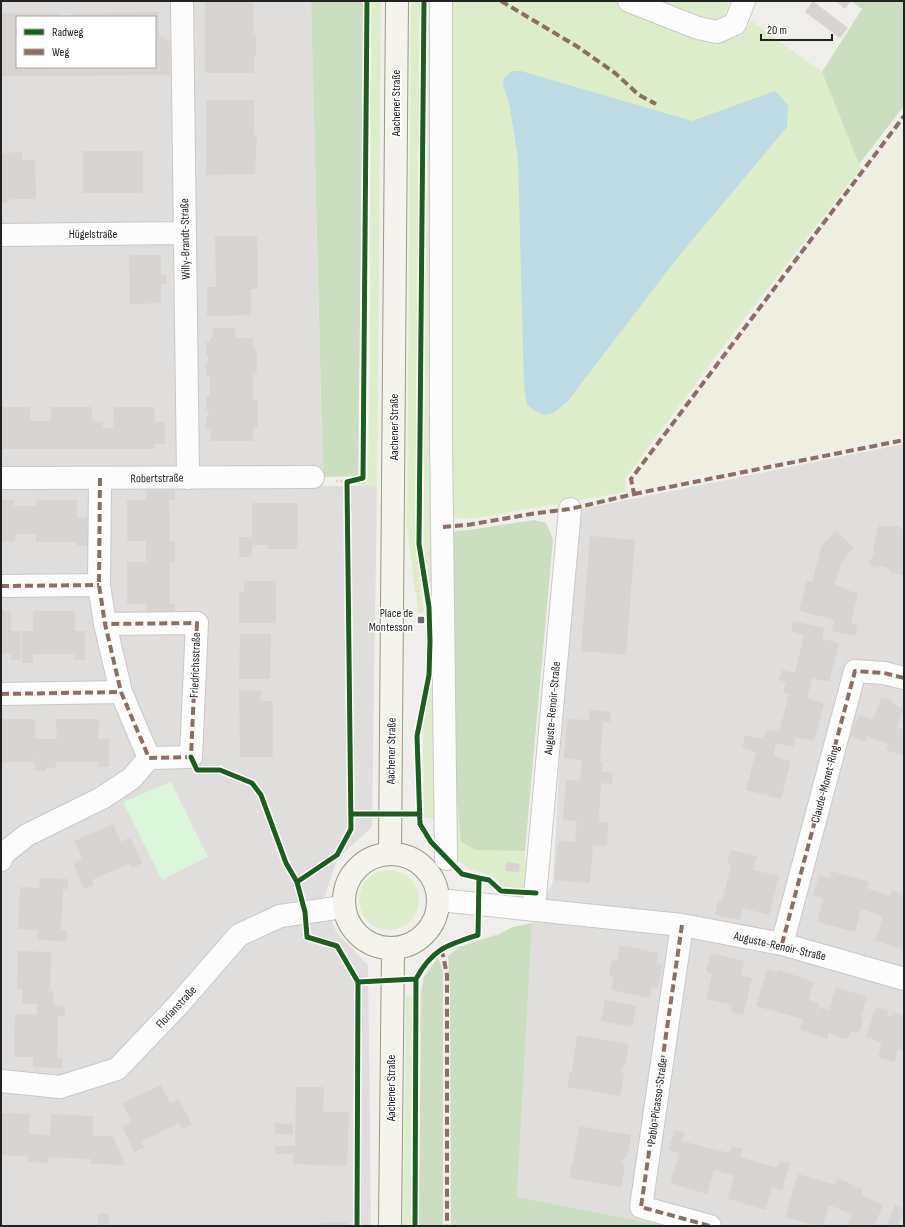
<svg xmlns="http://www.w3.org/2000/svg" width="905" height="1227" font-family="'Sofia Sans Condensed',sans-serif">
<rect width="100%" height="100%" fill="#f0eeeb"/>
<path fill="#dfdedc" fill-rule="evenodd" d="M1,1H311L323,486H377L372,827L337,859L323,903L337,933L368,965L371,1226H1ZM17,17H155V67H17Z
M904,444V1226H667L517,1197L532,923L553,882L573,511Z"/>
<path fill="#efefdf" d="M904,127V433L640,487L637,479Z"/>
<path fill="#ddeccb" d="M371,1H381L377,486H359L368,477L370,367Z
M411,1H420L416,546L424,612L418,613L407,527Z
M429,1H438L440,821L424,817L423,731L432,673V601L424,547V458Z
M447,1H614L702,37L726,40L741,36L751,21L822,72L861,168L728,340L625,479V492L471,519L447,517Z
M644,1H730L723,17L714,22Z
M449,803L458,806L476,850L525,851L526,890L505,887L491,875L470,870L451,854Z
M359 900a30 30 0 1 1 60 0a30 30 0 1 1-60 0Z
M406,996H413L411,1226H403Z"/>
<path fill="#cbdec1" d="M311,1H364L358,476L323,477Z
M851,1H904V106L859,164L822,72L862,9Z
M534,520L546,523L553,539L525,851L476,850L461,842L458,806L449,803L447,532L469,530Z
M532,923L517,1197L667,1226H451L450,991L448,956L459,947L499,934L513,927Z
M438,957L443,972V1226H419L421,991L424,977Z"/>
<path fill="#daf5da" d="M171,782L208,857L162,880L123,802Z"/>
<path fill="#bfdbe3" d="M512,71H521L692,121L775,91L788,105L787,127L678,257L567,402C548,418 547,419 527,405L524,387L518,158L509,102L503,86L504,78Z"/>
<path fill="#d7d4d2" d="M205,1H253L254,34H256V56H254V73H205Z
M813,1L848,28L840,38L805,12Z
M838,1H848L850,2L845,9L837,2Z
M159,12V34L170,42V75L1,76V13H57L58,17H17V67H155V17H72V13Z
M206,100H254V135H257L255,174L206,175Z
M83,151H143V193H83Z
M22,152V160H35L36,199H12L4,204L1,200V153Z
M215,236H257L258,289H251V315L207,316V287H216Z
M129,255H161V275H166V284H161V303L130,304Z
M213,328H235V338H253V349H257V373H253V399H258V427H253V441H211L210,430H206V416H208L209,410H206V396H210V376H206V362H208V356H206V342H210V338H213Z
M1,407H30V421H51V407H92V421H103V428H113L114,407H154L155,422H165V444H155V449H1Z
M146,490H175V500H169L170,541H175V562H170V604H175V614H147V604H127V562H146V541H127V500H146Z
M1,500H14V506H36V500H77V518L87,517L88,546H77V542H36V534H15L14,542H1Z
M252,503H298L297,549H268V545H252V557H239V537H252Z
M879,525L885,527L897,526L904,530V576L891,572L888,568L880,566L876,568L872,567L869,562L875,553L873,548Z
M835,531L854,547L841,563L835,584L847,590L858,594L851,623L858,625L855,636L832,631L835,620L799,611L807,581L812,582L821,547Z
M590,536L635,540L626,655L581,651Z
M245,581H276V623H239V592H244Z
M1,611H11V631H21V660H11V654H1Z
M33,611H75V631H85V660H75L74,654H33V663H22V631H33Z
M793,621L824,628L822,639L839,643L829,682L812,678L807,698L824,703L814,741L796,737L794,747L776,743L773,756L791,761L781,799L746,790L756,752L742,748L745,735L763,739L766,729L779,732L789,694L783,692L786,682L779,680L782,670L795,673L804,635L791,631Z
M240,634H271L270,679H239Z
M239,690L261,691L260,701H273V757H240Z
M886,698L891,700L893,704L904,709L897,727L904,730V756L886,750L888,744L867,736L865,742L850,736L859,715L873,720L881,699Z
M590,710L611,712L610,722L603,721L600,761L603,762L602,772L613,773L612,784L601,783L600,803L598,822L608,823L607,846L593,845L590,883L554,880L558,841L575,842L577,821L563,820L566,780L580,781L581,770L582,760L564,758L567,719L589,720Z
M1,719H35V739H57L56,719H99L98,739H109V767H98V762H56V768L46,767V771H35V749L34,762H1Z
M113,824L121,842L130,837L142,863L132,868L130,863L92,880L94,885L84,889L73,863L82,858L74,841Z
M731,850L757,856L753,870L779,876L769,915L743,908L740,920L715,915L718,901L722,902L731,865L727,864Z
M506,862L520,864L519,872L505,871Z
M831,871L869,882L867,888L890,896L892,890L904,894V950L875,940L883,916L861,909L855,932L817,922L823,898L813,895L819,875L829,878Z
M40,878L68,879V889H63L61,930L67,931L66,941L37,940L38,930L18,929L20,887L39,888Z
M620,945L658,953L656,964L662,965L658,988L652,986L650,998L611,990L614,977L609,976L612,960L617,961Z
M18,951L51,952L50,990H42L54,991L53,1005L65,1006V1016H58L57,1058H62V1068L33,1067V1057H14L15,1014L37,1015V1004H22V989H17Z
M714,954L744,961L741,975L752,978L743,1015L731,1012L732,1005L706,999L712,974H709L706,970L710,956Z
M767,969L778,972L779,970L814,982L809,1000L819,1003L815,1020L819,1007L829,1010L836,987L867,997L861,1017L863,1021L860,1030L856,1033L851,1031L850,1036L845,1039L829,1033L827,1039L800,1029L803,1019L756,1006Z
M605,1000L636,1006L632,1027L601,1021Z
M876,1007L889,1011L887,1016L891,1017L893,1012L904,1016V1051L899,1049L894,1062L878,1057L882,1043L866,1037Z
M577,1035L629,1044L625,1066L621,1068V1071L624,1075L620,1096L567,1087L570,1072H572Z
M161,1085L170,1103L179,1099L192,1125L182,1129L179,1123L141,1142L144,1147L134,1152L122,1126L131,1122L123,1103Z
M296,1087H324L323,1112H349L347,1166L293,1164V1154H275V1146H318H295Z
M1,1113L30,1114L29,1134L50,1135L51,1114L93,1116V1136H113L125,1165L91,1164V1159L49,1157V1163L28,1162V1156L1,1155Z
M275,1123L293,1124V1135L275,1134Z
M579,1126L631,1135L627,1157L623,1159L622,1163L625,1166L621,1187L569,1178L572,1163H573Z
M675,1130L685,1133L682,1141L701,1146L730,1153L732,1146L742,1149L740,1157L777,1168L780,1161L790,1163L782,1190L772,1187L765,1210L728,1199L734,1176L714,1170L707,1194L670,1183L679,1153L668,1150Z
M798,1174L835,1185L837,1178L863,1189L861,1195L883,1205L874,1226H847L852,1214L829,1205L823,1226H817L785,1217Z
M895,1204L904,1209L898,1224L902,1226H886Z
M98,1214H109V1226H98Z
M347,1222V1226H318V1223Z"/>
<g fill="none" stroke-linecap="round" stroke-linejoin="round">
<defs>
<path id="minor" d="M182,1L188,478
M441,1V437L446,859
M629,1L698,28L717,32L735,24L744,1
M1,235L185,233
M1,478L313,477
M100,478L99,585L105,624
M1,586L99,585
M197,623L191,757L149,758L121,692L105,624Z
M1,694L121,692
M1,860L3,854L27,835L102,798L132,778L149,758
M439,900L682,925L782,944L904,979
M534,908L570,509
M682,925L641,1207L710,1226
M782,944L855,671L884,673L904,678
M1,1081L60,1087L117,1069L179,1004L239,935L280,916L343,907"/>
<path id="secondary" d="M390,853L397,1
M344 901a47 47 0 1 1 94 0a47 47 0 1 1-94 0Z
M390,1226L393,949"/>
</defs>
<use href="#minor" stroke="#c9c8c7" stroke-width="24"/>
<use href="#secondary" stroke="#999a82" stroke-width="24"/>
<path stroke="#dccecd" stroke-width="2.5" stroke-dasharray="2 2" stroke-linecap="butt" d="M336,481L347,482"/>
<use href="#minor" stroke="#fdfcfc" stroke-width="22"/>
<use href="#secondary" stroke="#f4f4ed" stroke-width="22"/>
<path stroke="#8d6e63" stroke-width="4" stroke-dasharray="8 4" stroke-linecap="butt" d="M501,1L578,47L615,73L639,95L656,104
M100,478L99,585L105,624
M634,494L904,440
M443,527L467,525L537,513L570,509L634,494L631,479L904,116
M1,586L99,585
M197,623L191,757L149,758L121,692L105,624Z
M1,694L121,692
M682,925L641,1207L710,1226
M782,944L855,671L884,673L904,678
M440,950L443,955L447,975V1226"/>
<defs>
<path id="cycleway" d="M191,757L197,770H220L252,783L261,795L286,863L297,882L305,912L307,937L337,946L358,982L357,1226
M351,814H419
M479,878L489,880L501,891L536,893
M297,882L337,855L351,829L347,482L363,478L367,1
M358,982L416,979
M415,1226L416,979C432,949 447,945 478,935L479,878L462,874L431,842L420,824L417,736L429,675L430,641L429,607L419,544L424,1"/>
</defs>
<use href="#cycleway" stroke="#fff" stroke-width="8"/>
<use href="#cycleway" stroke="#1b5e20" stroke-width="5"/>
</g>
<rect fill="#6a6968" stroke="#fff" stroke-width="1.5" x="417" y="616" width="8" height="8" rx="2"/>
<g text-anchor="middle" stroke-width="3" stroke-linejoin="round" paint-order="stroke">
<g font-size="12" fill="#222" stroke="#fff">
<text transform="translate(396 103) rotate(-90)" y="4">Aachener Straße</text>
<text x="93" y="238">Hügelstraße</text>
<text transform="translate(185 239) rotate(-91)" y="4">Willy-Brandt-Straße</text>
<text transform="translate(394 427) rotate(-90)" y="4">Aachener Straße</text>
<text transform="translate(157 478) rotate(-1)" y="4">Robertstraße</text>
<text transform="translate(195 665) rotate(-88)" y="4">Friedrichsstraße</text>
<text transform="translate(552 708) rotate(-85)" y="4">Auguste-Renoir-Straße</text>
<text transform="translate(391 751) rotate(-89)" y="4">Aachener Straße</text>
<text transform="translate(825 784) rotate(-75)" y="4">Claude-Monet-Ring</text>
<text transform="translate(780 946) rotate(13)" y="4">Auguste-Renoir-Straße</text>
<text transform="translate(176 1007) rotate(-47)" y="4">Florianstraße</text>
<text transform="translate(391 1088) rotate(-90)" y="4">Aachener Straße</text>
<text transform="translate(657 1101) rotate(-82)" y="4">Pablo-Picasso-Straße</text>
</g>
<g font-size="12" fill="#222" stroke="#fff" text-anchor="end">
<text x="413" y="617">Place de<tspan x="413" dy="14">Montesson</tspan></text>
</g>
</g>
<rect width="905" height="1227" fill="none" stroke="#222222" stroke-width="4"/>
<rect x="16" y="16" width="140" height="52" fill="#ffffff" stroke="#a7a7a7"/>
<rect x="24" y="29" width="20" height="6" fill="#1b5e20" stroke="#a7a7a7"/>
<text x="52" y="36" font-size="12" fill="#222222">Radweg</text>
<rect x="24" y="49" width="20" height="6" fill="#8d6e63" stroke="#a7a7a7"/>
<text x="52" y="56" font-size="12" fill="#222222">Weg</text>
<path d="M761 34v6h71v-6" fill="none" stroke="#222222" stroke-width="2"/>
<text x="767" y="34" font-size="12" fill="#222222" stroke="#ffffff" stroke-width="3" paint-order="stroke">20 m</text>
</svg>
